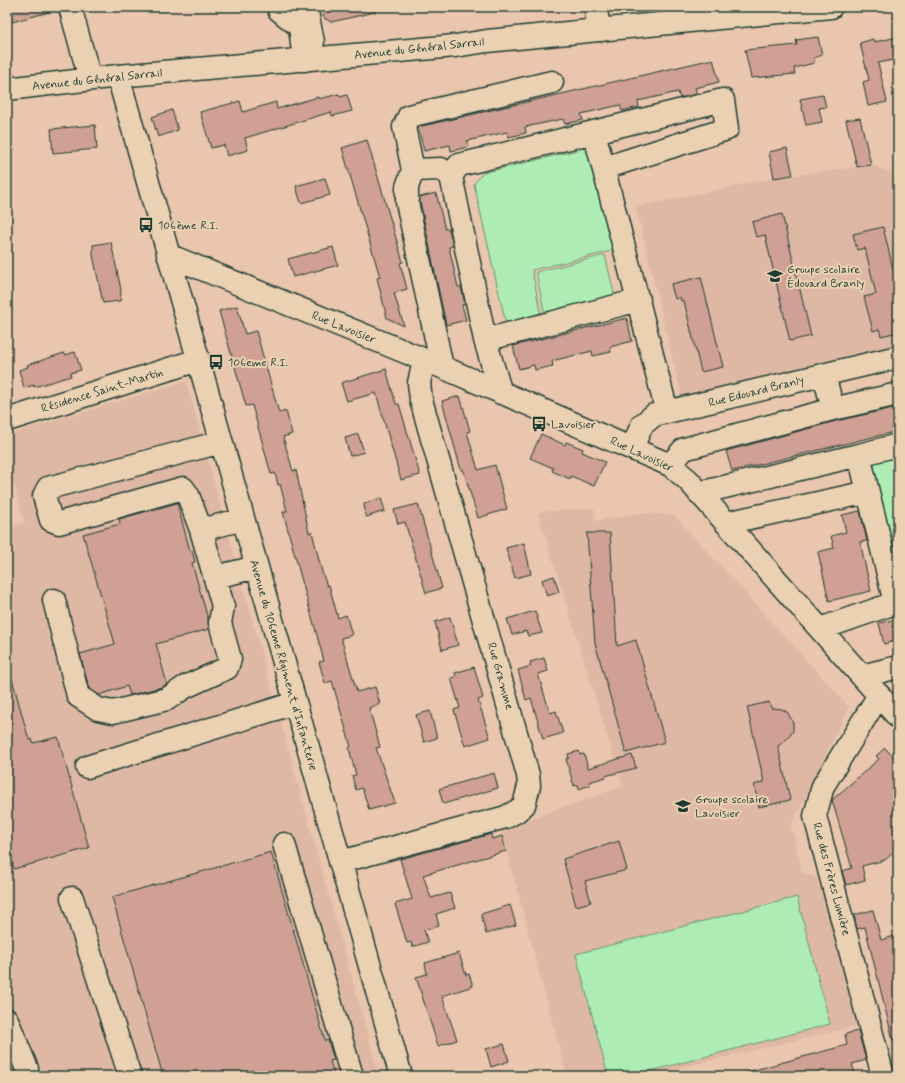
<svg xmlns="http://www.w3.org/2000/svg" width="905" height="1083" font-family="Mynerve,sans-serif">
<rect width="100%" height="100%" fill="#e9c6ad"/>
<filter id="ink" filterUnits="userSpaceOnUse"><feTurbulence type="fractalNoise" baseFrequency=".025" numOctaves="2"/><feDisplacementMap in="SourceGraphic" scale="8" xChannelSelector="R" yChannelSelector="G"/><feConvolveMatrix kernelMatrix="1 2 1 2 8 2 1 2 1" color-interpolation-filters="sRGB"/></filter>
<g filter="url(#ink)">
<path fill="#deb8a4" d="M871,165L898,175V344L682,398L636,207L774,178Z
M186,381L379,1076H7V528L25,523L7,460V435Z
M594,508L595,521L643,513L674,515L849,707L791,826L802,872L817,878L860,1025L645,1076H567L501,829L623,786L538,512Z"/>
<path fill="#adedb4" stroke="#669574" d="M590,147L616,250L532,270L541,315L506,324L474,184L483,173Z
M605,255L615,298L545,315L536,272Z
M898,455V586L868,465L872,458Z
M797,897L830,1024L632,1076H608L576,954Z"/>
<path fill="#d0a094" stroke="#1f3d34" d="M8,7H53V11L12,22Z
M321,7H374L375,12L331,22L324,18Z
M818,37L822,55L814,58V63L794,68L795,74L751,78L745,50L797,45L796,40Z
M898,37V59L878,63L887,102L868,106L863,82L869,80L860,43L873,39L874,42Z
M713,59L719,82L695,88L697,94L680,98L678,92L638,101L639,107L622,111L620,105L581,114L583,120L565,124L563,119L525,127L526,133L509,137L507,132L467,141L468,147L451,151L450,145L424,151L418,127Z
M339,94L340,97L347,95L352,111L332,116L331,112L245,138L248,150L227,156L224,145L211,148L200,112L240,101L243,112L276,102L277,109L318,97L319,99Z
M823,95L826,107L819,108L822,122L806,125L800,99Z
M172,110L178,130L158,137L152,117Z
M860,118L871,165L857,167L846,120Z
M95,125L97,149L53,153L51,129Z
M367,140L403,262L400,263L407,289L394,293L404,326L387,318L377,278L380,277L342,148Z
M787,148L793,175L774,178L769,152Z
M325,178L330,195L301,203L296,186Z
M436,193L445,229H449L453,246L449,247L458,287H461L465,304L462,305L466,320L446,325L420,201V197Z
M782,214L811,336L790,341L765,235L756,237L752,222Z
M883,227L898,290V332L881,336L879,329L873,331L864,297L876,294L865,248L857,250L853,234Z
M111,242L121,290L120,301L103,303L93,255V245Z
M333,247L338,265L293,277L288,259Z
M701,277L723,367L701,372L684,301H681L680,297L675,299L671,284Z
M237,306L245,334L256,331L279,413L286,411L292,434L283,437L293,471L296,470L309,533L312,532L322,572L327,586L329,585L338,618L346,615L352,635L341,638L357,692L375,687L380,704L369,708L380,747L376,748L395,803L369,810L362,788L356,790L352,776L356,775L349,748L351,747L332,681L325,683L319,662L324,661L283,512L287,511L280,484L278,485L275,473L271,474L252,405L246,406L219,311Z
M627,318L632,341L610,347L611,352L593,356L592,351L552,361L553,366L535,370L534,365L519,369L513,346Z
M75,352L81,370L70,373L71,376L34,387V385L24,388L19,370L28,367L27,365L64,353L65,355Z
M386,369L396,404H399L420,475L401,480L376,393L347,401L341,383Z
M460,396L470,431L467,432L478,470L495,465L507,509L478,518L463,469L461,470L442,401Z
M898,407V431L732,471L726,451L836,421Z
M358,434L364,452L350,456L345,438Z
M541,434L565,445L566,442L583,449L582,452L605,462L594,486L571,476L570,479L552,471L553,468L530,458Z
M381,498L385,511L366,517L364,504Z
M177,503L190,551L192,550L195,562L192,563L208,619L209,629L156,644L167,684L162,687L130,695L127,686L99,695L89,688L80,654L115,644L83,534L120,524L119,519Z
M418,504L442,588L426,593L405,522L398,524L394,510Z
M860,511L867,541L860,542L871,591L829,601L818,552L834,548L831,536L846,532L842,515Z
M587,533H610L617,646L636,640L665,742L626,753L595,643Z
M524,543L531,574L515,578L506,548Z
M554,576L559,592L547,596L542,580Z
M535,611L542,633L528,636L526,631L512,635L507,619Z
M450,617L458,645L442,650L435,622Z
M898,619V640L884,644L879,623Z
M544,658L548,671L538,674L550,713L556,711L563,733L543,739L531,698L526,700L518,670L531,666L530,662Z
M474,667L483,698L478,700L490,738L465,746L454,710L460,708L451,678L456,677L455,673Z
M11,675L29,740L32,739L33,743L58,737L89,848L14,869L7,844V676Z
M769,702L771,708L782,709L788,713L793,723V731L788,738L778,746L790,800L759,807L754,785L764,782L747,707Z
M430,711L437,738L424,742L416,715Z
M885,748L898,762V848L885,860L862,866L865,880L846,885L842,871L852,868L832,800L879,759L876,756Z
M579,751L580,755L584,754L588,768L632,755L636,768L605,776L606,777L589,782L590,785L579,789L578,785L574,786L566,759L569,758L568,754Z
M494,773L498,788L443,804L439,789Z
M491,834L492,839L502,836L506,851L423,875L431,898L450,893L455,908L436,914L439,926L424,930L428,942L412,947L411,942L407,943L395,904L412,899L400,859Z
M619,841L627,870L585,881L591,902L576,906L563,859Z
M271,852L325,1041L328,1040L334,1060L330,1061L334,1074L327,1076H163L112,897Z
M510,905L516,925L486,934L481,914Z
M873,910L881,940L898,935V1039L893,1040L865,927L857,929L854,915Z
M459,953L466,975L469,974L473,986L442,996L457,1040L438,1046L416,977L427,974L425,963Z
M858,1031L866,1060L852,1064L855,1073L842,1076H748L747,1072L847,1045L845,1034Z
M504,1044L509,1061L491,1067L486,1049Z"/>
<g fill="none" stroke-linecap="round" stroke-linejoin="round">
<defs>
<path id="minor" d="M70,7L90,79
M278,7L279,10L300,27L304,60
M306,7L313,42
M595,7L600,30
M118,76L401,1076
M594,132L723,100L727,129L604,168
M413,170L404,127L409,116L552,82
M451,176L459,165L594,132L667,412
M168,255L442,367L670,465L688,480L898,717
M485,340L639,300
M442,367L407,202V187L413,170L441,169L451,176L485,340L501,393
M833,409L898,394
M7,420L198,360
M632,448L642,425L654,415L898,357
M859,455L898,445
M670,465L684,449L833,409L824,375
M868,492L895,603
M699,493L859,455L868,492L726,523
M201,530L243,519
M215,577L257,567
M54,600L78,696L98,709L113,712L167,699L185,687L227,668L230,659L220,623L223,606L201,530L188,495L183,488L59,523L51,520L44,496L48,488L221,442
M820,629L898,602
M862,676L898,667
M879,695L823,786L815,816L883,1076
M87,767L295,703
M284,844L352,1076
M340,862L506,817L517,811L524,805L529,786L528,775L421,400L419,383L424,360
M72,898L130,1076
M7,1020L27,1069V1076"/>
<path id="major" d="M7,89L118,76L455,46L487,41L831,7"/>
</defs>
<use href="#minor" stroke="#1f3d34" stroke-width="25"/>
<use href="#major" stroke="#1f3d34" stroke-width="25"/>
<use href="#minor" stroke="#ead1b2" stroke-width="22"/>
<use href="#major" stroke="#ead1b2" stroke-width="22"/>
</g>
</g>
<defs>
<symbol id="bus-bare" viewBox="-9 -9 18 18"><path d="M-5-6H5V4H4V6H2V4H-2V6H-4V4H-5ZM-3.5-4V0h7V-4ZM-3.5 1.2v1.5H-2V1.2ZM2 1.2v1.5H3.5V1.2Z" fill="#1f3d34" stroke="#ead1b2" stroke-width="2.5" paint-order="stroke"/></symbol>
<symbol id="school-bare" viewBox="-9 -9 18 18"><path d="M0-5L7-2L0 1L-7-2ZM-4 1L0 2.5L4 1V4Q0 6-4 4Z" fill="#1f3d34" stroke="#ead1b2" stroke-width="2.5" paint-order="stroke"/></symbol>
</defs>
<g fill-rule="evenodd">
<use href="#bus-bare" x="135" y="214" width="22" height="22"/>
<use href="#school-bare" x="764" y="265" width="22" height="22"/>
<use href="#bus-bare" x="205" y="351" width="22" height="22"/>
<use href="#bus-bare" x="528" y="413" width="22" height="22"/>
<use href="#school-bare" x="672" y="795" width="22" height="22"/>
</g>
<g text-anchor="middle" stroke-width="4" stroke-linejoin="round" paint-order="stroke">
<g font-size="12" fill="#1f3d34" stroke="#ead1b2">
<text transform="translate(419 48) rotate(-6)" y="4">Avenue du Général Sarrail</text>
<text transform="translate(97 79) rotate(-6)" y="4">Avenue du Général Sarrail</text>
<text transform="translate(344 327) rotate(22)" y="4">Rue Lavoisier</text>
<text transform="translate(102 390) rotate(-17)" y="4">Résidence Saint-Martin</text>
<text transform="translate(756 391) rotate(-14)" y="4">Rue Edouard Branly</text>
<text transform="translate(642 454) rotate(25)" y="4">Rue Lavoisier</text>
<text transform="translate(284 665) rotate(74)" y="4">Avenue du 106eme Régiment d'Infanterie</text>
<text transform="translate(501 676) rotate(74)" y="4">Rue Gramme</text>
<text transform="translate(832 879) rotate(75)" y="4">Rue des Frères Lumière</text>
</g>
<g font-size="12" fill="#1f3d34" stroke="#ead1b2" text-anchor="start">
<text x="158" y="229">106ème R.I.</text>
<text x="787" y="273">Groupe scolaire<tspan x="787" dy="14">Édouard Branly</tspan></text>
<text x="228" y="366">106eme R.I.</text>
<text x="551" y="428">Lavoisier</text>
<text x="695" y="803">Groupe scolaire<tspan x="695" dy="14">Lavoisier</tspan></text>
</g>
</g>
<rect width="905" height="1083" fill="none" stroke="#ead1b2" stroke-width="24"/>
<rect x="12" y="12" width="881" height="1059" fill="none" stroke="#1f3d34" stroke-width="1.5" filter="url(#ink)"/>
</svg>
